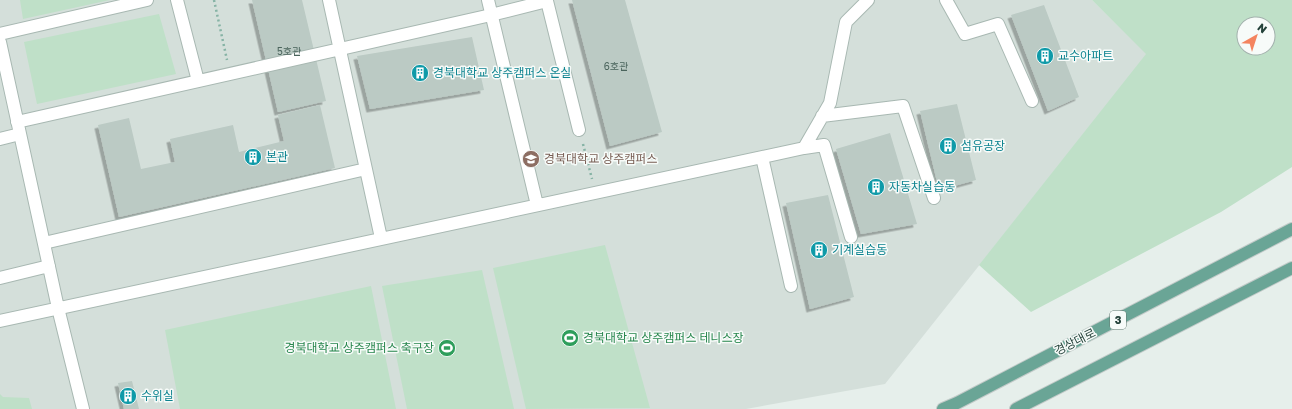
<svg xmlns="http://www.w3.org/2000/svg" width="1292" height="409" font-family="'Golos Text','Noto Sans KR',sans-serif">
<defs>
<filter id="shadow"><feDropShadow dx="-3.5" dy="3.5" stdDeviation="0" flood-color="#0004"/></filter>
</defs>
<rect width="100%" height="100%" fill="#e6efeb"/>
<path fill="#d4dfda" d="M0,0H1092L1147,54L885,384L746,409H0Z"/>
<path fill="#bfe0c8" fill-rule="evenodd" d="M20,0H110L23,19Z
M1092,0H1292V167L1221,212L1031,312L979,265L1146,54ZM1244,24H1268V48H1244Z
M159,14L176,74L37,104L24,42Z
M605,245L650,408L526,409L493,268Z
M482,270L514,409H407L382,286Z
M371,286L396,409H180L165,330Z
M0,394L3,397L29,398L32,409H0Z"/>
<path fill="#bbcac4" filter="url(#shadow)" d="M252,0H302L326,101L278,112Z
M572,0H625L662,132L610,146Z
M1044,5L1079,97L1048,111L1011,15Z
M472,37L484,90L370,109L357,56Z
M957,104L976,180L939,190L920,111Z
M320,105L335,168L119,217L98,125L129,118L141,169L175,162L170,139L233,125L239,152L284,141L278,115Z
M890,133L917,224L861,234L836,149Z
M828,195L854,297L810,309L786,203Z
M132,381L139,409H124L118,383Z"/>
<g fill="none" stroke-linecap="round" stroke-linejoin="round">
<defs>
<path id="street" d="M177,0L198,81
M329,0L381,238
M488,0L537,205
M946,0L965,34L998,24L1032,101
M0,34L147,0
M0,42L58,308L83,409
M822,116L903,106L934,198
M17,122L491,15L547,1L579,130
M0,139L20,134
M804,148L830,103L846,22L868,0
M762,157L791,286
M44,243L366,169
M0,278L49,266
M0,321L804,148L824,145L851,237"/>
<path id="primary" d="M943,409L957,403L1292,229
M1016,409L1292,268"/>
</defs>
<use href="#street" stroke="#a8b8b2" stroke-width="14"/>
<use href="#primary" stroke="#c2cac8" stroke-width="14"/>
<path stroke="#86b3a5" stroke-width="2.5" stroke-dasharray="2 3" stroke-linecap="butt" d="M214,0L227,60
M583,144L592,179"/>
<use href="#street" stroke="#fff" stroke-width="12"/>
<use href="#primary" stroke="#6aa596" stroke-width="12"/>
</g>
<defs>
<symbol id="building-disc" viewBox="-11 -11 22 22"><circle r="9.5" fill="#0f9aa8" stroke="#f7fbf9"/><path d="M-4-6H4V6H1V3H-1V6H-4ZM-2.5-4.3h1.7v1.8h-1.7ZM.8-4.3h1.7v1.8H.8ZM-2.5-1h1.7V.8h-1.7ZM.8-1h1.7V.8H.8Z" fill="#fff"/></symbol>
<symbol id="university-disc" viewBox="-11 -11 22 22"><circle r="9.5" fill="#8d6e63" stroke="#f7fbf9"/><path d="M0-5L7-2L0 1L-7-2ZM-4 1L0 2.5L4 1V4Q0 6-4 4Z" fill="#fff"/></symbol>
<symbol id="stadium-disc" viewBox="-11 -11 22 22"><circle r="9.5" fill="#2e9e5b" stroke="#f7fbf9"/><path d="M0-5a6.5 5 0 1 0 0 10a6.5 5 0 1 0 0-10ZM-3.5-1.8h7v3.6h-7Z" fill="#fff"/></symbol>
</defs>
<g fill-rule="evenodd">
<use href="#building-disc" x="1035" y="46" width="20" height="20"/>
<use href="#building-disc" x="410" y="63" width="20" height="20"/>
<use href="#building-disc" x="938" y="136" width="20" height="20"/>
<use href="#building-disc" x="243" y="147" width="20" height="20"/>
<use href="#university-disc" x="521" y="149" width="20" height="20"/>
<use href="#building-disc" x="866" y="177" width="20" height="20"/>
<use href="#building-disc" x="809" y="240" width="20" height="20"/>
<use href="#stadium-disc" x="560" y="328" width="20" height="20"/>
<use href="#stadium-disc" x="437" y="338" width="20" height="20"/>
<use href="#building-disc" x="118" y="386" width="20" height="20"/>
</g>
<g text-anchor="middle" stroke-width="3" stroke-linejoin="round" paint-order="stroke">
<g font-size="10" fill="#4a645c">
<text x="289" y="55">5호관</text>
<text x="616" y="70">6호관</text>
</g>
<rect fill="#f7fbf9" stroke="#637a73" stroke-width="1" x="1110" y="311" width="16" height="18" rx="3"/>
<g font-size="11" font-weight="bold" fill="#24423a">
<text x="1118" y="324">3</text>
</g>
<g font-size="12" fill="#0d838f" stroke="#f7fbf9" text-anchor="start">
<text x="1058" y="60">교수아파트</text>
<text x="433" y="77">경북대학교 상주캠퍼스 온실</text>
<text x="961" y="150">섬유공장</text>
<text x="266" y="161">본관</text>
<text x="889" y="191">자동차실습동</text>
<text x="832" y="254">기계실습동</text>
<text x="141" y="400">수위실</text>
</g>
<g font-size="12" fill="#785e54" stroke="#f7fbf9" text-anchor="start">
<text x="544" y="163">경북대학교 상주캠퍼스</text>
</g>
<g font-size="12" fill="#27864d" stroke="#f7fbf9" text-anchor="start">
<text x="583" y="342">경북대학교 상주캠퍼스 테니스장</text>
<text x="434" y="352" text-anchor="end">경북대학교 상주캠퍼스 축구장</text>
</g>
<g font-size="12" fill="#24423a" stroke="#f7fbf9">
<text transform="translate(1075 342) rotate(-27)" y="4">경상대로</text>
</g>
</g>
<g transform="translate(1256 36) rotate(39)"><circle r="19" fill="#f7fbf9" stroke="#a3b1ad"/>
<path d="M0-3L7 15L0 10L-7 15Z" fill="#f4845f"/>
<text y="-6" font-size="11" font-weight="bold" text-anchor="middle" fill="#24423a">N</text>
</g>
</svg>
